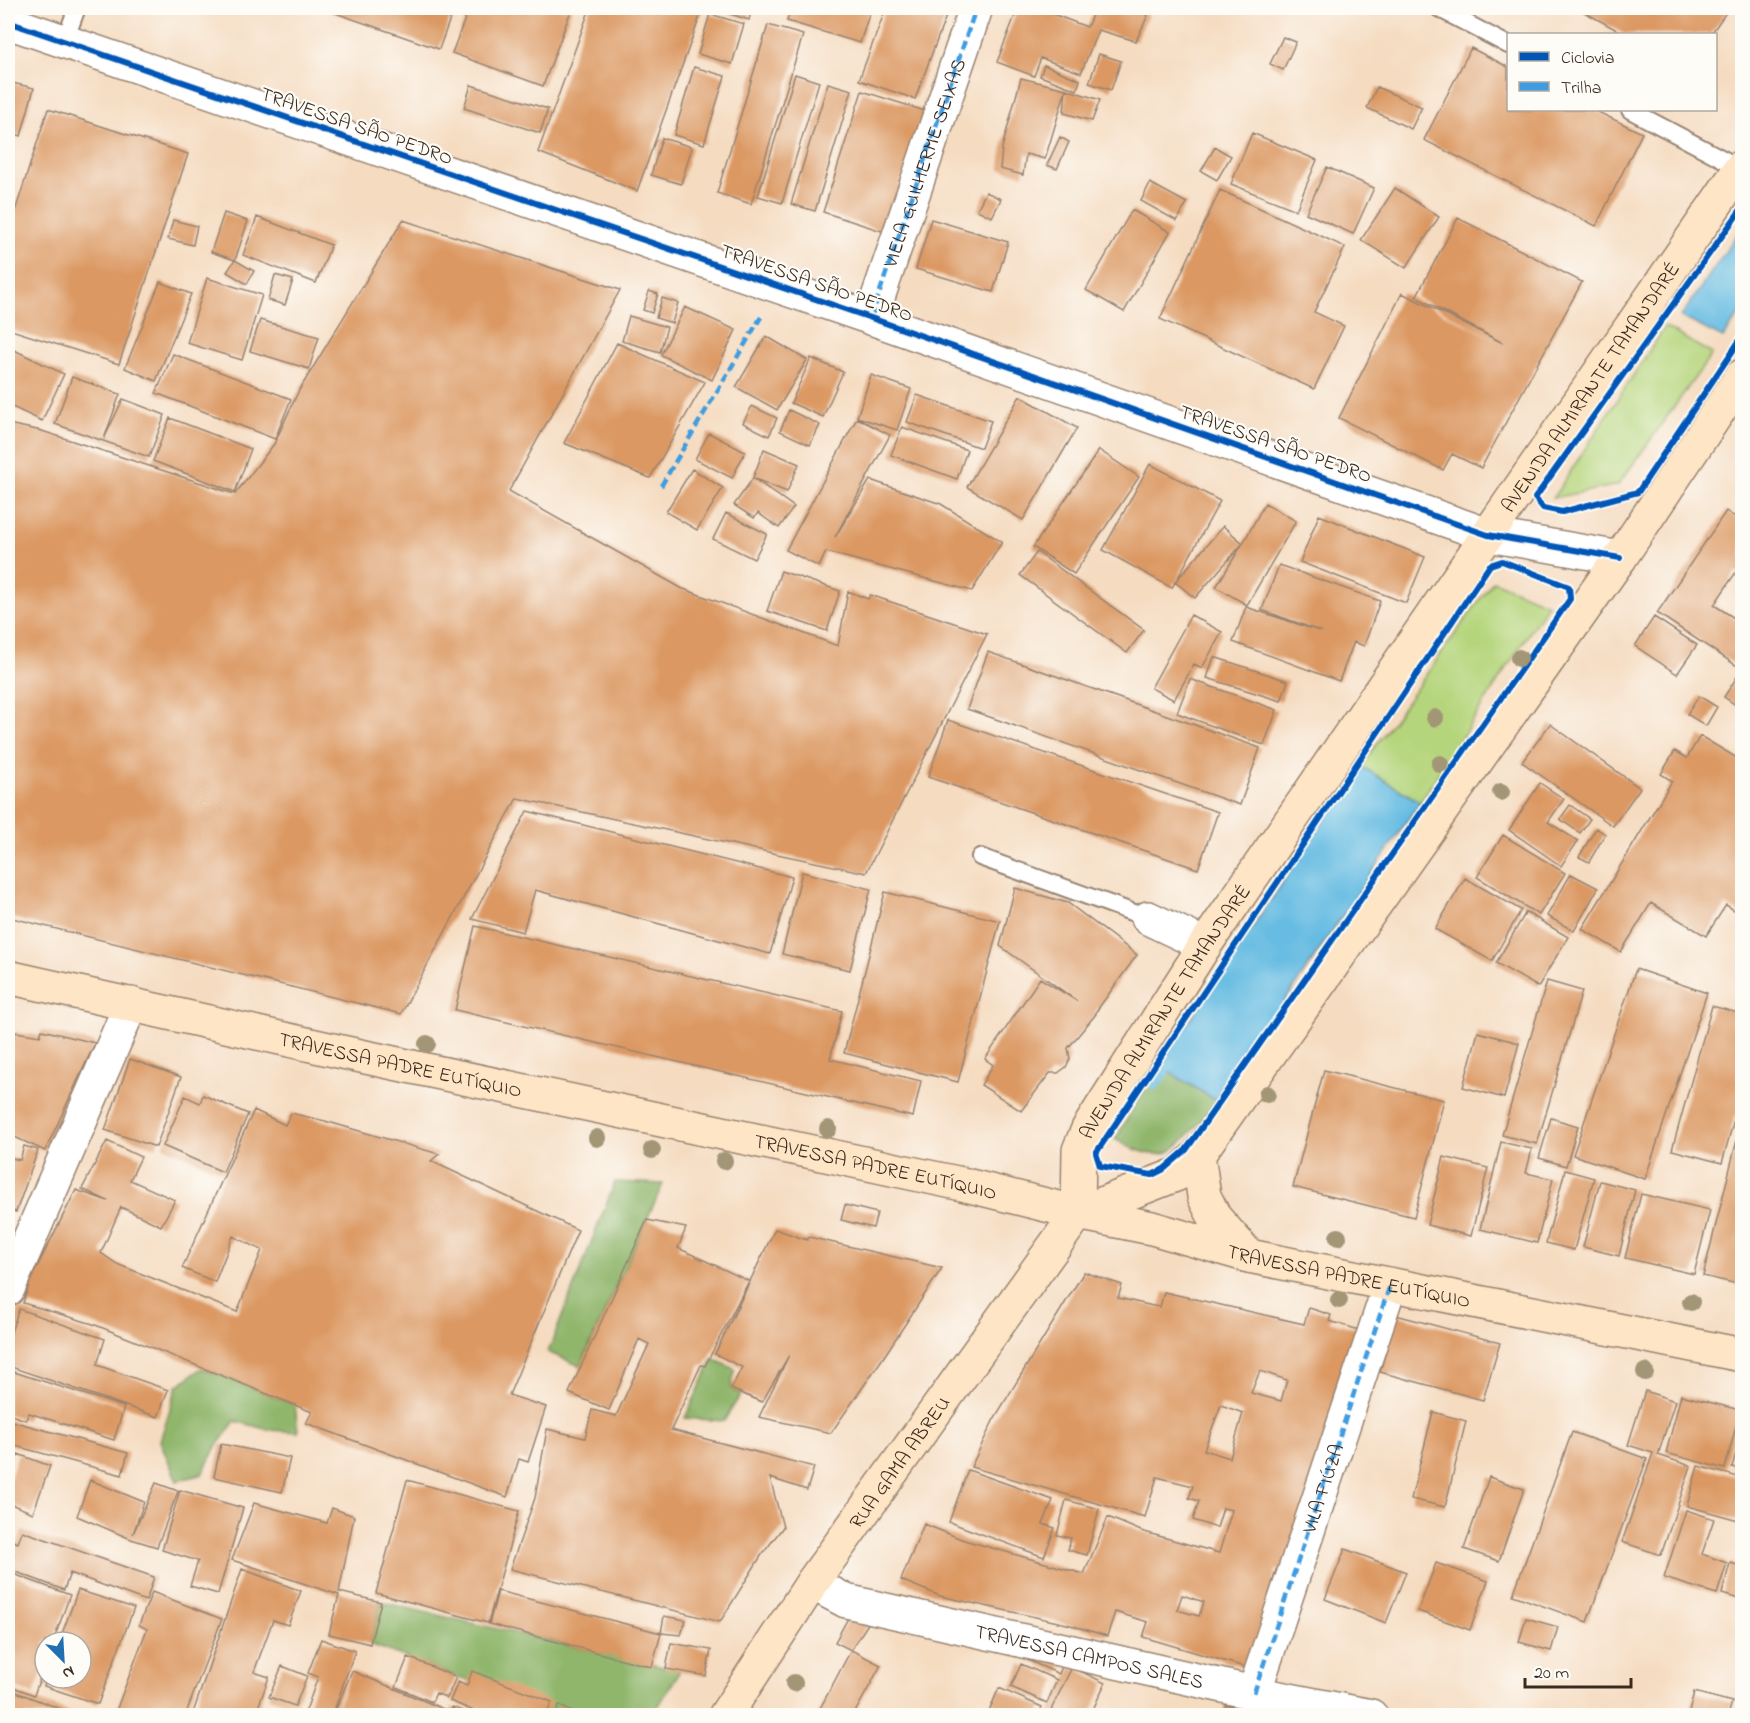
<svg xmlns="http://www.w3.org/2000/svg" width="1750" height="1723" font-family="'Indie Flower',sans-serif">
<rect width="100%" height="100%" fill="#fdfcf7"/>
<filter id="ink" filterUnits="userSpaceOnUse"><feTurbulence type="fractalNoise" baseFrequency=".0167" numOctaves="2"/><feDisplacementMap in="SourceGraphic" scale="12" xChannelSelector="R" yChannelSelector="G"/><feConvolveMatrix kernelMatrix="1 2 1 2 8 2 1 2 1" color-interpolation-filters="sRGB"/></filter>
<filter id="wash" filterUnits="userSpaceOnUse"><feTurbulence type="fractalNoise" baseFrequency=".008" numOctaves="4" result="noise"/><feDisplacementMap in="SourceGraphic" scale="24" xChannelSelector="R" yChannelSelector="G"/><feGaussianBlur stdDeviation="1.35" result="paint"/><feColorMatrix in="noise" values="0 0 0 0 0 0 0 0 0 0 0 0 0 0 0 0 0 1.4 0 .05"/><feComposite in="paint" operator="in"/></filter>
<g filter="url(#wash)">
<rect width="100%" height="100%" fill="#f5dcc1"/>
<path fill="#b5d57c" stroke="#78804d" stroke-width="1.5" d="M1665,327L1712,354L1618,485L1553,498Z
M1493,581L1548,604L1420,802L1361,766Z"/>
<path fill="#90b66c" stroke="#667045" stroke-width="1.5" d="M1159,1066L1217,1101C1207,1113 1185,1142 1172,1150C1155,1161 1130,1148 1115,1139Z
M615,1182L663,1184L580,1366L548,1352Z
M713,1359L735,1369L731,1389L741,1394L724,1421L685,1418Z
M202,1368L295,1405L298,1432L269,1430L235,1421L216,1447L202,1474L177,1481L160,1441L177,1386Z
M381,1602L680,1671L653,1715H558L370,1644Z"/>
<path fill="#66bce2" stroke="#507380" stroke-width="1.5" d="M1742,227V310L1723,338L1681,317Z
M1361,766L1420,802L1217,1101L1159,1066Z"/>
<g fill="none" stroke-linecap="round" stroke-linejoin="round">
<path stroke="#66bce2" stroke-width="10" d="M1155,1085L1174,1059"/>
</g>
<g id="blocks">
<path fill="#db9862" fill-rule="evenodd" d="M321,8H454L439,49Z
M469,8H572L543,86L452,53Z
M590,8H703L637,191L538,152Z
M719,8H752L749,20L718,10Z
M791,8H871L860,43L787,21Z
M886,8H949L915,99L859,80Z
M1018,8H1037L1087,27L1095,8H1132L1148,15L1136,41L1098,30L1081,73L1041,58L1034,76L997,62Z
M1577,8H1729L1711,34H1624Z
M710,14L744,24L732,64L698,54Z
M768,25L803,35L751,204L717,193Z
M1283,37L1296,42L1283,70L1270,64Z
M1471,48L1508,67V110H1594L1642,133L1596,226L1424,140Z
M1099,54L1121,61L1111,90L1089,83Z
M1044,65L1080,80L1077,90L1040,76Z
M694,67L725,76L704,144L674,135Z
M795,74L819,82L782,203L758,196Z
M1021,78L1066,89L1045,159L1026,154L1023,175L1000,169L1002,148Z
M8,82L34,88L21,136L8,132Z
M828,83L852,90L815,211L791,204Z
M471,85L548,109L540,133L464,108Z
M1377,87L1422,107L1411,129L1367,108Z
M1066,89L1100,100L1092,121L1064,113Z
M862,91L925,111L885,232L823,212Z
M48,109L188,154L119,364L8,329V233Z
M1252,133L1317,160L1296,210L1231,184Z
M1060,137L1069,142L1057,169L1047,165Z
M662,138L692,147L681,184L651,175Z
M1215,147L1231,156L1217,180L1201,171Z
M1327,167L1374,188L1353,234L1306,213Z
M1150,183L1187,203L1177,221L1141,201Z
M1395,188L1439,217L1406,268L1361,240Z
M1220,190L1345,247L1314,312L1344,326L1314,389L1160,319Z
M986,192L1001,199L992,217L977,210Z
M1132,210L1170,232L1124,312L1086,290Z
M224,213L248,221L235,260L211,252Z
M257,217L331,245L316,283L243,255Z
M1458,218L1582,282L1481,468L1452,454L1443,470L1339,418L1402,293L1503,343L1416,297Z
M931,219L1008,242L993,292L916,269Z
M173,220L197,226L193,245L168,239Z
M403,220L620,290L509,491L681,588L838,646L848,591L868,599L870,595L987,634L866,873L517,798L401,1014L8,917V424L42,431L235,494L274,444L298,392Z
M235,260L254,271L247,284L227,272Z
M275,275L293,280L285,305L268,300Z
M207,278L262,295L242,360L187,343Z
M160,282L191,294L156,381L125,368Z
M649,291L658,294L652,313L643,310Z
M662,298L678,303L672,323L656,318Z
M685,307L736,330L712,380L661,355Z
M629,316L667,327L660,352L622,341Z
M260,320L319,337L309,369L250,351Z
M766,336L807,360L777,410L736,387Z
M617,343L705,382L650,478L564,443Z
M8,347L64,374L42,421L8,405Z
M173,354L291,399L275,439L156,393Z
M811,358L843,372L823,417L791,403Z
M871,375L911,389L897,430L857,417Z
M72,377L120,394L104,439L123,399L165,415L149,457L55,424Z
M917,395L991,421L981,448L907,422Z
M1020,396L1077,428L1023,520L967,487Z
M752,406L777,418L769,436L743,423Z
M789,410L820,425L810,445L780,431Z
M170,418L251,449L235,492L153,461Z
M857,418L890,435L835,537L870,480L941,504L1002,542L972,591L826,552L819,567L786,550Z
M902,427L967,450L957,479L891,455Z
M709,433L745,452L732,478L695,459Z
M764,449L799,464L787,492L753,478Z
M1099,450L1139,477L1074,574L1033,547Z
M1150,464L1220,501L1176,581L1223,526L1243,543L1265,503L1296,521L1247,605L1216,587L1243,543L1195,598L1175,582L1172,588L1103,550Z
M692,469L723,488L697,530L666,512Z
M753,478L794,507L779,528L758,513L754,518L734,505Z
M1742,484V501L1735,496Z
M1726,511L1742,522V576L1736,572L1714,605L1742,623V658L1737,666L1657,613Z
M726,513L767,534L754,559L713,539Z
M1319,515L1425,557L1406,603L1300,562Z
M1037,552L1144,630L1127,653L1020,575Z
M1279,565L1380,601L1364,646L1354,642L1339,681L1233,642L1246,607L1322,632L1262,610Z
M781,571L840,591L827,631L767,611Z
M1191,615L1222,632L1202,668L1194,664L1174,700L1151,688Z
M1654,617L1697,645L1677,674L1635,646Z
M988,652L1260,748L1240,805L967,709Z
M1214,657L1288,681L1281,701L1207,678Z
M1742,669V709L1724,697Z
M1190,679L1277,710L1264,745L1177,713Z
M1699,696L1717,707L1706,726L1687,714Z
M948,720L1218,812L1198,869L928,777Z
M1550,724L1640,788L1613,826L1522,762Z
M1700,736L1742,761V915L1726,905L1706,936L1651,903L1621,952L1582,929L1672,781L1661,774L1675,751L1687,758Z
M1540,783L1564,799L1548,822L1578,841L1561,866L1509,830Z
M1570,805L1590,819L1580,833L1560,819Z
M527,811L792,877L770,954L535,890L523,932L472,919Z
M1596,828L1605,834L1589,862L1579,857Z
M1503,835L1565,873L1539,915L1477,877Z
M802,872L871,889L850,970L782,954Z
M1571,874L1598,888L1574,931L1547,916Z
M1465,878L1521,910L1492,961L1435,929Z
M1015,888L1068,903L1137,955L1095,1013L1096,1014L1068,1048L1070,1059L1066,1067L1058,1073H1050L1021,1111L981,1085L993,1065L985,1059L1040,978L1077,1001L1000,946Z
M885,892L1000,921L958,1082L844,1053Z
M1526,912L1568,937L1538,987L1496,963Z
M475,926L842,1011L830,1059L921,1081L913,1117L455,1010Z
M1636,969L1707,993L1645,1179L1573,1155Z
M1547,981L1582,991L1537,1144L1502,1135Z
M1712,1006L1742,1014V1118L1735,1116L1722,1163L1672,1150Z
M42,1030L95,1043L45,1151L8,1134V1051L16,1032L40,1036Z
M1478,1032L1519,1043L1504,1098L1463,1087Z
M130,1059L181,1077L156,1147L105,1130Z
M1324,1070L1444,1100L1414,1217L1293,1187Z
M203,1095L248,1114L223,1172L163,1146L185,1096L200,1103Z
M254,1110L285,1125L291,1113L325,1121L439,1154L431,1161L578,1230L509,1395L546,1407L528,1462L519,1459L507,1497L306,1423L312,1412L93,1324L23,1303L31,1279L76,1190L108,1201L82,1189L107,1141L141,1157L130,1180L175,1200L161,1226L121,1207L101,1253L117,1264L237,1312L262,1250L233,1236L215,1282L182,1268Z
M1551,1118L1578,1126L1566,1166L1539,1158Z
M1740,1128H1742V1285L1703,1276Z
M1501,1142L1532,1149L1526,1173L1553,1179L1537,1243L1480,1229Z
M24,1146L38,1150L16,1212L8,1210V1157L20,1160Z
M1444,1157L1488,1168L1471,1236L1427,1225Z
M1565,1170L1594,1178L1574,1250L1546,1243Z
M1600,1181L1635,1190L1619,1256L1583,1247Z
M1641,1194L1710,1210L1694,1274L1625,1258Z
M845,1205L877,1213L873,1228L841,1220Z
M647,1220L686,1228L678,1248L749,1281L705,1366L701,1365L671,1430L814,1467L807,1490L770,1478L783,1527L761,1556L720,1622L510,1569L535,1498L547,1429L585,1438L592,1410L616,1416L649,1344L639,1339L609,1410L569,1393Z
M775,1229L807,1240L809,1237L942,1268L883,1358L831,1433L759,1417L789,1355L762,1402L731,1389L742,1367L715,1354Z
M1084,1272L1122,1285L1118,1298L1153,1306L1160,1307L1164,1292L1304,1324L1309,1308L1331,1315L1329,1321L1366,1332L1282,1572L1276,1570L1248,1668L1143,1637L1148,1622L1115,1612L1107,1636L1067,1624L940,1596L901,1580L924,1524L964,1540L1084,1574L1108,1517L1141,1531L1219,1553L1232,1510L1223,1508L1217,1528L1193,1520L1199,1501L1189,1498L1193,1486L1157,1477L1145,1517L971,1467L994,1419ZM1260,1371L1287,1380L1281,1401L1251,1393ZM1221,1405L1243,1413L1230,1458L1204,1450ZM1182,1595L1204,1602L1199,1616L1177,1610Z
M19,1309L105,1339L97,1365L168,1390L158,1417L8,1366V1334L10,1335Z
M1396,1315L1500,1343L1483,1400L1380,1372Z
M8,1370L124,1407L114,1440L29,1413L26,1420L8,1414Z
M1645,1391L1675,1401L1658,1455L1691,1466L1661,1555L1622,1542L1653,1453L1628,1445Z
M1681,1395L1740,1410L1725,1469L1666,1453Z
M1433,1412L1466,1421L1445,1507L1411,1499Z
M8,1420L128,1453L122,1475L8,1444Z
M1572,1432L1647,1459L1587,1622L1513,1595Z
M1742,1432V1470L1732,1467Z
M221,1444L290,1458L282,1492L214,1477Z
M18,1454L50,1466L33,1513L8,1503V1484Z
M1698,1466L1742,1478V1521L1687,1506Z
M968,1470L1053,1500L1043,1524L1055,1528L1044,1557L949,1522Z
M1489,1477L1524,1489L1499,1561L1464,1549Z
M90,1480L144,1502L133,1534L156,1483L178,1491L157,1547L131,1539L77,1516Z
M407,1480L519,1511L488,1623L376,1593Z
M180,1490L243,1508L218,1594L190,1586L198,1561L162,1550Z
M1066,1500L1099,1509L1087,1555L1068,1550L1071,1538L1057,1535Z
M254,1503L327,1523L332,1508L354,1516L339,1592L381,1602L370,1644L329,1634L339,1595L232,1560Z
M1686,1510L1714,1519L1702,1554L1727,1563L1717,1594L1664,1578Z
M22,1531L154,1577L146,1601L70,1573L64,1590L8,1569L14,1555L8,1553V1539L18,1543Z
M1345,1549L1406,1572L1386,1623L1325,1599Z
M1436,1563L1488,1581L1470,1630L1418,1611Z
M1730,1563L1742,1566V1600L1722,1594Z
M242,1569L301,1591L288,1625L273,1620L254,1672L269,1677L255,1716L240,1710L238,1716H192Z
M8,1572L70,1595L53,1642H45V1664L34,1695L8,1685Z
M78,1590L134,1608L98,1704L44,1686L46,1678H81V1642H59Z
M498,1591L661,1633L664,1616L686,1620L681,1635L661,1633L652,1667L489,1624Z
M152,1592L222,1619L185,1716H114L147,1629L139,1625Z
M853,1609L871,1619L851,1650L881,1665L853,1716H816L851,1650L835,1642Z
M1526,1618L1558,1627L1551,1651L1519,1642Z
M321,1639L355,1651L332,1716H304L318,1677L308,1673Z
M671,1643L711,1650L706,1676L666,1669Z
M408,1657L456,1677L447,1698L436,1693L432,1702L396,1687Z
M1023,1658L1064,1661L1059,1674Z
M1021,1664L1057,1680L1047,1703L1011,1687Z
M282,1666L307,1676L295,1706L269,1697Z
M1072,1667L1105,1683L1090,1716H1048Z
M352,1671L446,1710L444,1716H333Z
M472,1671L552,1702L546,1716H486L450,1701L458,1682L467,1686Z
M999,1688L1042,1707L1038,1716H987Z
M8,1689L77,1715V1716H8Z
M1694,1692L1732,1702L1728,1716H1688Z
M559,1705L579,1716H555Z
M1226,1705L1260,1715V1716H1222Z
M452,1707L473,1715V1716H449Z"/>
</g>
</g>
<g filter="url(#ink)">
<use href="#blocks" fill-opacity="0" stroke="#988370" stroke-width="1.5"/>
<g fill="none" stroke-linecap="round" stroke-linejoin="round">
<defs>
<path id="lane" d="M1438,8L1508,45
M65,40L77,8
M1630,110L1740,168
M980,857L1148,918"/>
<g id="street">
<path d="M8,22L871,318L1488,535L1620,558"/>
<path id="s1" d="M871,318L976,8"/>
<path d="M1148,918L1205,945"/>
<path d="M8,1289L131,1004"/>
<path id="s2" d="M812,1583L846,1601L1254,1693L1371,1716"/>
<path id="s3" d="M1254,1693L1390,1285"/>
</g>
<g id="secondary">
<path id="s4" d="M8,977L342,1052L962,1184L1078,1213L1152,1228L1249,1256L1742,1355"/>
<path d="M1198,1155L1204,1196L1215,1218L1249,1256"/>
<path id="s5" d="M1078,1213L1079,1150L1088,1129L1205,945L1742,166"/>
<path d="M1078,1213L1178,1174L1198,1155L1620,558L1742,376"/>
<path id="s6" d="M725,1716L812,1583L1078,1213"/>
</g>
</defs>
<use href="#lane" stroke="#988370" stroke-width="20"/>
<use href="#street" stroke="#988370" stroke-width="36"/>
<use href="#secondary" stroke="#988370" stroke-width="36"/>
<use href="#lane" stroke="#fff" stroke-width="16"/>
<use href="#street" stroke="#fff" stroke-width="33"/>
<use href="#secondary" stroke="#fde5c5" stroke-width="33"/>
<path stroke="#3f9ce0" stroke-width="4.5" stroke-dasharray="9 4.5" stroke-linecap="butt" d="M871,318L976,8
M661,486L761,317
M1254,1693L1390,1285"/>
<defs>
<path id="cycleway" d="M8,22L871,318L1488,535L1620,558
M1742,208L1535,498L1543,508L1562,512L1638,492L1742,337
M1502,561L1569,587L1570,599L1186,1150L1164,1169L1152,1175L1100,1166L1096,1153L1490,565Z"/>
</defs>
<use href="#cycleway" stroke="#fdfcf7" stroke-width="10"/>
<use href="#cycleway" stroke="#0057b8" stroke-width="6"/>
</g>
<g fill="#a39677">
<circle cx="1519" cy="658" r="9"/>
<circle cx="1435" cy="718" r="9"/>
<circle cx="1440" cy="764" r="9"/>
<circle cx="1501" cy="792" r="9"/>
<circle cx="427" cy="1044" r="9"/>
<circle cx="1267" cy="1094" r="9"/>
<circle cx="828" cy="1129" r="9"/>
<circle cx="597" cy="1138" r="9"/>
<circle cx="652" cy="1150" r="9"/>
<circle cx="724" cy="1161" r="9"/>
<circle cx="1338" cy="1237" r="9"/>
<circle cx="1339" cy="1300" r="9"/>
<circle cx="1691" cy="1302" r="9"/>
<circle cx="1645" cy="1372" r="9"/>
<circle cx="794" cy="1683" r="9"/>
</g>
</g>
<g text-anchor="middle" stroke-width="4.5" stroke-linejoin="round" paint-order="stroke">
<g font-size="20" fill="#3b2a1e" stroke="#fdfcf7">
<text transform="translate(357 125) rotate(19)" y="7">TRAVESSA SÃO PEDRO</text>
<text dy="7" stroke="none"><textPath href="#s1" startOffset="164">VIELA GUILHERME SEIXAS</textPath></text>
<text transform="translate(817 282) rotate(19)" y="7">TRAVESSA SÃO PEDRO</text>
<text dy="7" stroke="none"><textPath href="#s5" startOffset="982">AVENIDA ALMIRANTE TAMANDARÉ</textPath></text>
<text transform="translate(1276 443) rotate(19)" y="7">TRAVESSA SÃO PEDRO</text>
<text dy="7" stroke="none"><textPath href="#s5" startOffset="226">AVENIDA ALMIRANTE TAMANDARÉ</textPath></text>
<text dy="7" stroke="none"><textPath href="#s4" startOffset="402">TRAVESSA PADRE EUTÍQUIO</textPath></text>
<text dy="7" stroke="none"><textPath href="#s4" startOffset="888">TRAVESSA PADRE EUTÍQUIO</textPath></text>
<text dy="7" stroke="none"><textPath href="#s4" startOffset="1374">TRAVESSA PADRE EUTÍQUIO</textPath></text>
<text dy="7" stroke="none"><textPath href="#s6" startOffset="308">RUA GAMA ABREU</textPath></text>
<text dy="7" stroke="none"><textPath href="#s3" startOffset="216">VILA FIÚZA</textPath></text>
<text dy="7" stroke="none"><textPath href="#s2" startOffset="288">TRAVESSA CAMPOS SALES</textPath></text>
</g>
</g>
<rect width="1750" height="1723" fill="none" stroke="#fdfcf7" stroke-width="30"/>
<rect x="1507" y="33" width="210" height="78" fill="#fdfcf7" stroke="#afa8a0" stroke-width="1.5"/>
<rect x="1519" y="52" width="30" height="9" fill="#0057b8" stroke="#afa8a0" stroke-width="1.5"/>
<text x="1561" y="63" font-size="18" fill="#3b2a1e">Ciclovia</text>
<rect x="1519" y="82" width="30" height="9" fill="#3f9ce0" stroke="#afa8a0" stroke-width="1.5"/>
<text x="1561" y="93" font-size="18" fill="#3b2a1e">Trilha</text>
<g transform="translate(63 1660) rotate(156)"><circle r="28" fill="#fdfcf7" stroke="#afa8a0" stroke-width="1.5"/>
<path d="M0-4.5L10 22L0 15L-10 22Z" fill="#1f6fb2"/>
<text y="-9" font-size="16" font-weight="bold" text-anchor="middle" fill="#3b2a1e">N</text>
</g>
<path d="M1525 1678v9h106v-9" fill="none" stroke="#3b2a1e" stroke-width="3"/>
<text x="1534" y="1678" font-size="18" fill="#3b2a1e" stroke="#fdfcf7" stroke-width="4.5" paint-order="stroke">20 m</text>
</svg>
